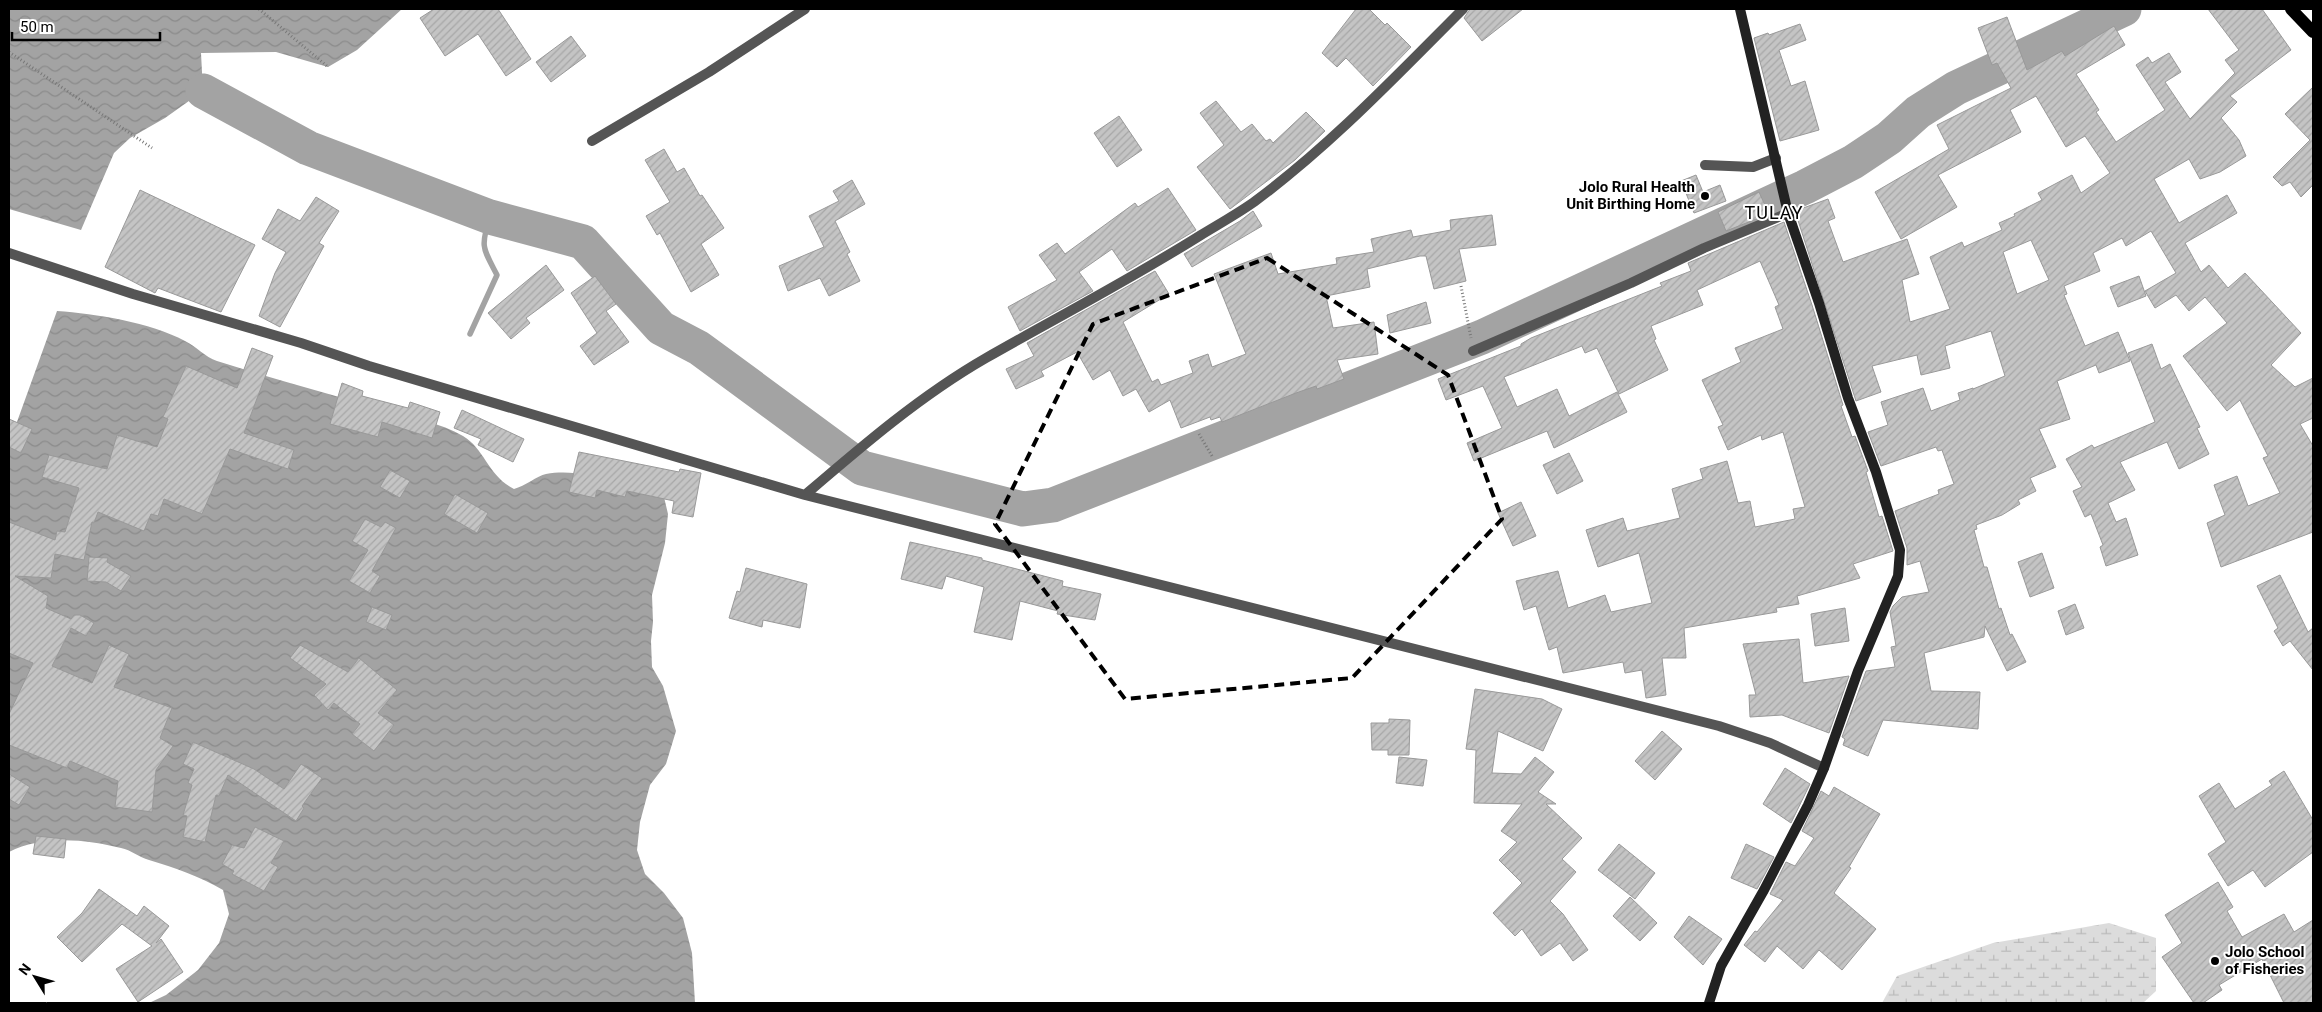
<svg xmlns="http://www.w3.org/2000/svg" width="2322" height="1012" font-family="Roboto,sans-serif">
<defs>
<pattern id="wetland-marsh" width="20" height="14" patternUnits="userSpaceOnUse" patternTransform="scale(1.25)"><rect width="20" height="14" fill="#dcdcdc"/><path d="M1 5h8M5 5V1M11 12h8M15 12V8" fill="none" stroke="#bbb"/></pattern>
<pattern id="water-waves" width="16" height="10" patternUnits="userSpaceOnUse" patternTransform="scale(1.25)"><rect width="16" height="10" fill="#a3a3a3"/><path d="M0 5q4-4 8 0t8 0" fill="none" stroke="#8b8b8b"/></pattern>
<pattern id="building-hatch" width="6" height="6" patternUnits="userSpaceOnUse" patternTransform="scale(1.25)"><rect width="6" height="6" fill="#c4c4c4"/><path d="M-1 1l2-2M0 6l6-6M5 7l2-2" fill="none" stroke="#a7a7a7"/></pattern>
</defs>
<rect width="100%" height="100%" fill="#fff"/>
<path fill="url(#wetland-marsh)" d="M2109,923L2156,938V991L2143,1003H1882L1897,976L1993,943Z"/>
<path fill="url(#water-waves)" d="M9,9H402L357,50L328,67L276,52L201,53L203,91L165,118L130,138L114,153L81,230L9,209Z
M57,311C96,314 150,322 185,341C196,346 205,357 217,361C273,379 331,394 387,411C412,418 441,423 463,436C485,449 488,476 514,489C525,486 537,476 546,474C585,467 628,487 664,497L668,514L665,543L652,595L653,622L651,641L652,667L663,686L676,731L666,764L650,785L640,822L637,850L645,874L664,893L683,918L692,953L695,1003H149L166,995L198,970L219,943L229,914L223,890C199,876 175,868 149,860C139,857 131,850 121,848C85,839 42,835 9,852V444Z"/>
<g fill="none" stroke-linecap="round" stroke-linejoin="round">
<path stroke="#a3a3a3" stroke-width="5.5" d="M470,334L497,275C483,248 480,247 490,217"/>
<path stroke="#a3a3a3" stroke-width="35" d="M203,91L308,148L490,217L583,242L661,328L699,348L862,468L1023,509L1053,505L1482,337L1805,187L1853,162L1889,138L1918,112L1956,88L2124,9"/>
</g>
<path fill="url(#building-hatch)" stroke="#999" fill-rule="evenodd" d="M434,9H498L531,59L506,76L478,34L445,56L420,18Z
M1356,9H1369L1385,25L1387,23L1411,47L1373,86L1346,58L1337,67L1322,53Z
M1470,9H1523L1482,41L1464,18Z
M2208,9H2262L2291,50L2230,96L2237,102L2221,118L2239,140L2246,156L2220,172L2200,179L2189,159L2154,179L2179,223L2227,195L2237,213L2185,243L2201,272L2209,265L2228,288L2245,273L2301,333L2271,365L2295,387L2313,378V418L2300,424L2313,446V532L2221,567L2207,523L2225,515L2214,485L2237,476L2248,506L2280,493L2263,458L2268,456L2240,400L2227,411L2183,356L2227,323L2205,297L2189,311L2176,295L2155,308L2145,291L2176,273L2151,231L2126,246L2122,238L2093,253L2100,271L2064,286L2067,294L2064,295L2085,346L2118,332L2130,361L2099,373L2096,365L2057,381L2070,419L2039,429L2056,467L2030,478L2036,491L2018,500L2020,504L2002,515L1976,525L1977,529L1974,530L1984,567H1987L1999,609L2001,608L2010,635L2012,634L2026,662L2007,671L1985,626L1984,637L1924,653L1931,691L1980,692L1978,729L1883,720L1868,756L1843,745L1845,739L1842,737L1866,671L1895,667L1891,647L1896,646L1890,612L1893,606L1902,597L1929,592L1920,561L1907,565V548L1895,511L1939,494L1938,490L1954,484L1942,450L1938,451L1936,447L1881,466L1868,432L1888,425L1881,402L1923,388L1931,411L1960,400L1958,393L1973,388V389L2005,376L1991,331L1945,346L1950,368L1921,375L1917,355L1872,366L1881,392L1856,401L1795,211L1828,199L1835,218L1828,221L1843,262L1907,239L1919,274L1902,280L1910,322L1950,309L1930,257L1962,242L1964,247L2002,230L1999,223L2015,216L2014,214L2042,200L2038,193L2072,175L2081,193L2110,173L2085,136L2066,147L2036,96L2010,110L2021,132L1938,175L1957,207L1901,239L1875,192L1949,149L1937,125L2011,88L1997,63L1992,65L1978,28L2007,17L2027,70L2062,51L2065,56L2114,26L2125,45L2076,74L2099,110L2096,112L2116,142L2165,110L2136,65L2148,57L2152,63L2169,53L2181,72L2165,82L2190,119L2235,73L2225,60L2239,50ZM2031,240L2049,280L2017,294L2003,252Z
M1800,24L1806,40L1779,50L1791,86L1805,81L1819,130L1780,141L1754,38L1768,33L1769,35Z
M571,36L586,56L551,82L536,62Z
M2313,87V185L2301,197L2290,182L2282,186L2273,177L2310,140L2285,114Z
M1216,101L1241,132L1252,124L1266,141L1270,139L1273,143L1306,112L1325,131L1295,160L1230,209L1197,167L1224,145L1200,113Z
M1119,116L1142,150L1117,167L1094,133Z
M664,149L677,172L684,168L700,196L702,195L724,228L701,244L719,275L691,292L660,233L657,235L646,216L670,202L645,160Z
M1696,175L1703,192L1720,185L1726,201L1694,213L1681,181Z
M852,180L865,204L835,221L850,252L847,254L860,281L829,296L820,278L788,291L779,266L824,247L809,216L839,201L833,191Z
M1168,188L1196,230L1127,271L1112,249L1079,272L1093,291L1020,331L1008,307L1057,280L1039,255L1057,243L1065,254L1135,203L1138,207Z
M140,190L255,245L221,312L158,288L155,293L105,267Z
M1759,192L1769,214L1726,231L1718,212Z
M316,197L339,211L319,243L324,246L280,327L259,316L275,273L286,252L262,239L278,209L300,221Z
M1253,211L1262,226L1192,267L1184,254L1240,221Z
M1492,215L1496,245L1459,249L1466,281L1434,289L1426,256H1420L1367,269L1370,287L1326,296L1333,328L1374,322L1378,354L1337,360L1344,379L1317,389L1316,386L1296,393L1222,422L1220,417L1211,420L1210,417L1181,428L1170,400L1149,412L1136,389L1123,396L1110,370L1093,380L1077,352L1041,371L1044,376L1016,389L1006,369L1034,356L1027,343L1155,271L1169,294L1123,322L1152,382L1158,379L1161,385L1193,373L1189,361L1208,354L1212,367L1246,354L1214,274L1271,253L1278,274L1337,264L1336,258L1374,252L1371,239L1411,230L1413,237L1451,230L1450,220Z
M1784,222L1812,305L1843,405L1841,406L1852,437L1855,436L1868,471L1866,472L1879,517L1882,516L1893,551L1853,564L1860,578L1797,596L1799,604L1776,608L1777,612L1684,628L1686,658H1662L1666,695L1646,698L1642,670L1625,673L1623,662L1563,673L1557,647L1549,650L1536,606L1524,610L1516,581L1558,571L1568,608L1605,595L1611,612L1652,603L1639,553L1598,567L1586,530L1623,518L1627,531L1680,518L1672,489L1703,479L1700,469L1727,461L1738,503L1750,501L1755,527L1795,519L1793,509L1805,507L1783,432L1762,440L1761,435L1728,450L1718,427L1723,425L1702,380L1741,362L1735,348L1783,329L1775,307L1779,305L1760,261L1697,290L1703,305L1651,326L1656,339L1654,340L1668,370L1619,394L1597,348L1585,353L1582,346L1504,377L1517,407L1557,389L1569,416L1617,392L1627,412L1554,448L1547,431L1474,461L1467,443L1502,428L1483,386L1446,400L1438,379L1521,346V344L1531,338L1662,286L1660,283L1691,271L1688,263Z
M546,265L564,290L526,318L530,323L511,339L488,313Z
M595,276L616,304L606,311L629,342L594,365L580,346L597,333L571,293Z
M2139,276L2146,296L2118,307L2110,287Z
M1426,302L1431,323L1390,333L1387,315Z
M2152,344L2161,369L2170,364L2200,427L2197,428L2209,454L2179,469L2167,442L2120,462L2135,490L2108,503L2116,522L2126,518L2138,555L2106,566L2100,547L2103,545L2091,514L2085,517L2073,491L2082,487L2066,459L2092,445L2094,448L2155,422L2128,353Z
M252,348L273,356L244,433L294,450L288,469L230,449L202,514L164,499L158,516L151,514L144,531L98,512L94,523L92,522L84,560L55,554L51,578L15,576L48,596L46,608L71,619L74,615H80L94,623L86,636L71,628L52,666L92,683L109,645L129,654L114,687L172,708L160,738L173,746L156,770L152,812L115,807L118,781L70,761L67,768L9,745V714L33,663L9,653V522L55,540L57,531L65,532L79,488L42,477L49,455L107,469L117,435L157,447L168,419L163,417L186,366L237,388Z
M342,383L363,391L362,396L408,408L410,402L440,412L432,438L382,422L378,437L330,424Z
M462,410L524,439L513,462L478,445L481,439L454,428Z
M9,419L32,429L21,453L9,447Z
M579,452L679,472L680,469L701,473L693,517L672,513L674,501L627,491L625,497L597,490L595,498L569,492Z
M1569,453L1583,481L1557,494L1543,465Z
M390,470L410,481L400,498L380,487Z
M455,494L488,513L477,533L444,514Z
M1521,502L1536,536L1513,546L1498,513Z
M365,519L381,527L385,522L396,528L372,571L380,576L370,593L349,581L368,550L352,541Z
M910,542L982,558V560L1063,581L1062,586L1101,594L1095,620L1057,614L1058,611L1020,601L1012,640L974,632L984,587L946,576L942,589L901,579Z
M2042,553L2054,588L2030,597L2018,562Z
M89,557L108,558L107,562L131,576L121,591L106,582L87,581Z
M746,568L807,584L800,628L763,620L762,627L729,618L737,591L740,592Z
M2280,575L2308,632L2313,628V670L2290,641L2283,646L2274,631L2278,628L2257,586Z
M2075,604L2084,628L2066,635L2058,611Z
M372,607L392,615L386,630L366,622Z
M1845,608L1849,641L1815,646L1811,614Z
M1799,639L1803,683L1849,676L1829,733L1782,715L1750,717L1749,695H1756L1743,644Z
M300,645L348,672L359,658L397,690L378,713L394,725L374,751L352,734L360,724L334,703L328,710L314,695L326,684L290,658Z
M1475,689L1542,699L1562,709L1543,751L1498,731L1492,773L1521,774L1535,757L1554,772L1538,792L1556,804H1546L1582,838L1562,859L1576,872L1550,901L1563,914L1588,950L1573,961L1560,943L1541,956L1522,929L1515,936L1493,913L1522,883L1499,860L1517,842L1501,831L1522,804L1474,803L1476,750L1466,749Z
M1389,719L1410,720L1409,755H1388V750H1372L1371,723H1389Z
M1662,731L1682,749L1655,780L1635,761Z
M193,742L254,769L284,789L301,764L322,778L302,806L304,808L296,821L228,775L219,796L216,795L205,842L183,837L187,816L183,815L192,785L188,783L194,769L183,764Z
M1399,757L1427,760L1423,786L1396,783Z
M1785,768L1810,784L1791,823L1763,804Z
M2284,771L2313,820V852L2265,887L2253,870L2228,886L2208,854L2226,842L2199,796L2219,783L2235,809L2272,785L2269,781Z
M9,774L30,787L19,805L9,799Z
M1834,787L1880,814L1849,867L1851,868L1834,893L1876,929L1842,970L1819,950L1803,969L1777,946L1765,962L1744,945L1755,931L1757,932L1783,900L1770,894L1786,862L1795,866L1814,838L1802,831L1821,791L1829,796Z
M255,827L284,841L271,863L278,867L264,891L232,874L234,871L222,864L232,845L244,848Z
M36,836L66,839L64,858L33,854Z
M1619,844L1655,873L1635,899L1598,870Z
M1746,844L1774,857L1757,889L1731,878Z
M2218,882L2233,907L2227,911L2242,937L2284,914L2294,932L2313,920V1003H2284L2262,959L2219,985L2222,990L2203,1003H2194L2162,957L2182,943L2165,915Z
M99,889L137,916L144,906L169,926L156,943L161,939L183,972L138,1002L116,969L152,946L122,924L82,962L57,937L82,913Z
M1630,897L1657,923L1640,941L1613,916Z
M1689,916L1722,939L1703,965L1674,937Z"/>
<g fill="none" stroke-linecap="round" stroke-linejoin="round">
<path stroke="#777" stroke-width="3" stroke-dasharray="1 2.5" stroke-linecap="butt" d="M259,9L328,67
M9,52L152,148
M1461,286L1471,338
M1199,434L1212,456"/>
<path stroke="#555" stroke-width="10" d="M1705,165L1753,167L1776,158"/>
<path stroke="#555" stroke-width="10" d="M592,141L709,72L805,9
M9,253L133,294L301,343L369,366L805,495L1719,726L1770,743L1824,768
M1473,351L1631,283L1704,248L1788,213
M805,495C862,446 920,396 986,358C1058,317 1131,279 1201,235C1219,224 1237,214 1254,202C1331,145 1396,76 1463,9"/>
<path stroke="#222" stroke-width="10" d="M1709,1003L1721,966L1764,890L1808,805L1824,768L1858,671L1898,576L1900,550L1876,472L1848,398L1819,303L1788,213L1740,9"/>
<path stroke="#000" stroke-width="12" d="M2291,9L2313,32"/>
</g>
<path fill="none" stroke="#000" stroke-width="4" stroke-dasharray="10 6" stroke-linejoin="round" d="M1267,258L1448,375L1502,519L1352,678L1125,699L995,524L1093,324Z"/>
<g fill="#000" stroke="#fff" stroke-width="2">
<circle cx="1705" cy="196" r="5"/>
<circle cx="2215" cy="961" r="5"/>
</g>
<g text-anchor="middle" stroke-width="4" stroke-linejoin="round" paint-order="stroke">
<g font-size="15" font-weight="bold" fill="#000" stroke="#fff" text-anchor="end">
<text x="1695" y="192">Jolo Rural Health<tspan x="1695" dy="17">Unit Birthing Home</tspan></text>
<text x="2225" y="957" text-anchor="start">Jolo School<tspan x="2225" dy="17">of Fisheries</tspan></text>
</g>
<g font-size="18" letter-spacing="1" fill="#000" stroke="#fff">
<text x="1774" y="219">TULAY</text>
</g>
</g>
<rect width="2322" height="1012" fill="none" stroke="#000000" stroke-width="20"/>
<g transform="translate(35 977) rotate(307)" stroke="#ffffff" stroke-width="4" paint-order="stroke">
<path d="M0-4L9 19L0 12L-9 19Z" fill="#000000"/>
<text y="-8" font-size="14" font-weight="bold" text-anchor="middle" fill="#000000">N</text>
</g>
<path d="M12 32v8h148v-8" fill="none" stroke="#000000" stroke-width="2.5"/>
<text x="20" y="32" font-size="15" fill="#000000" stroke="#ffffff" stroke-width="4" paint-order="stroke">50 m</text>
</svg>
